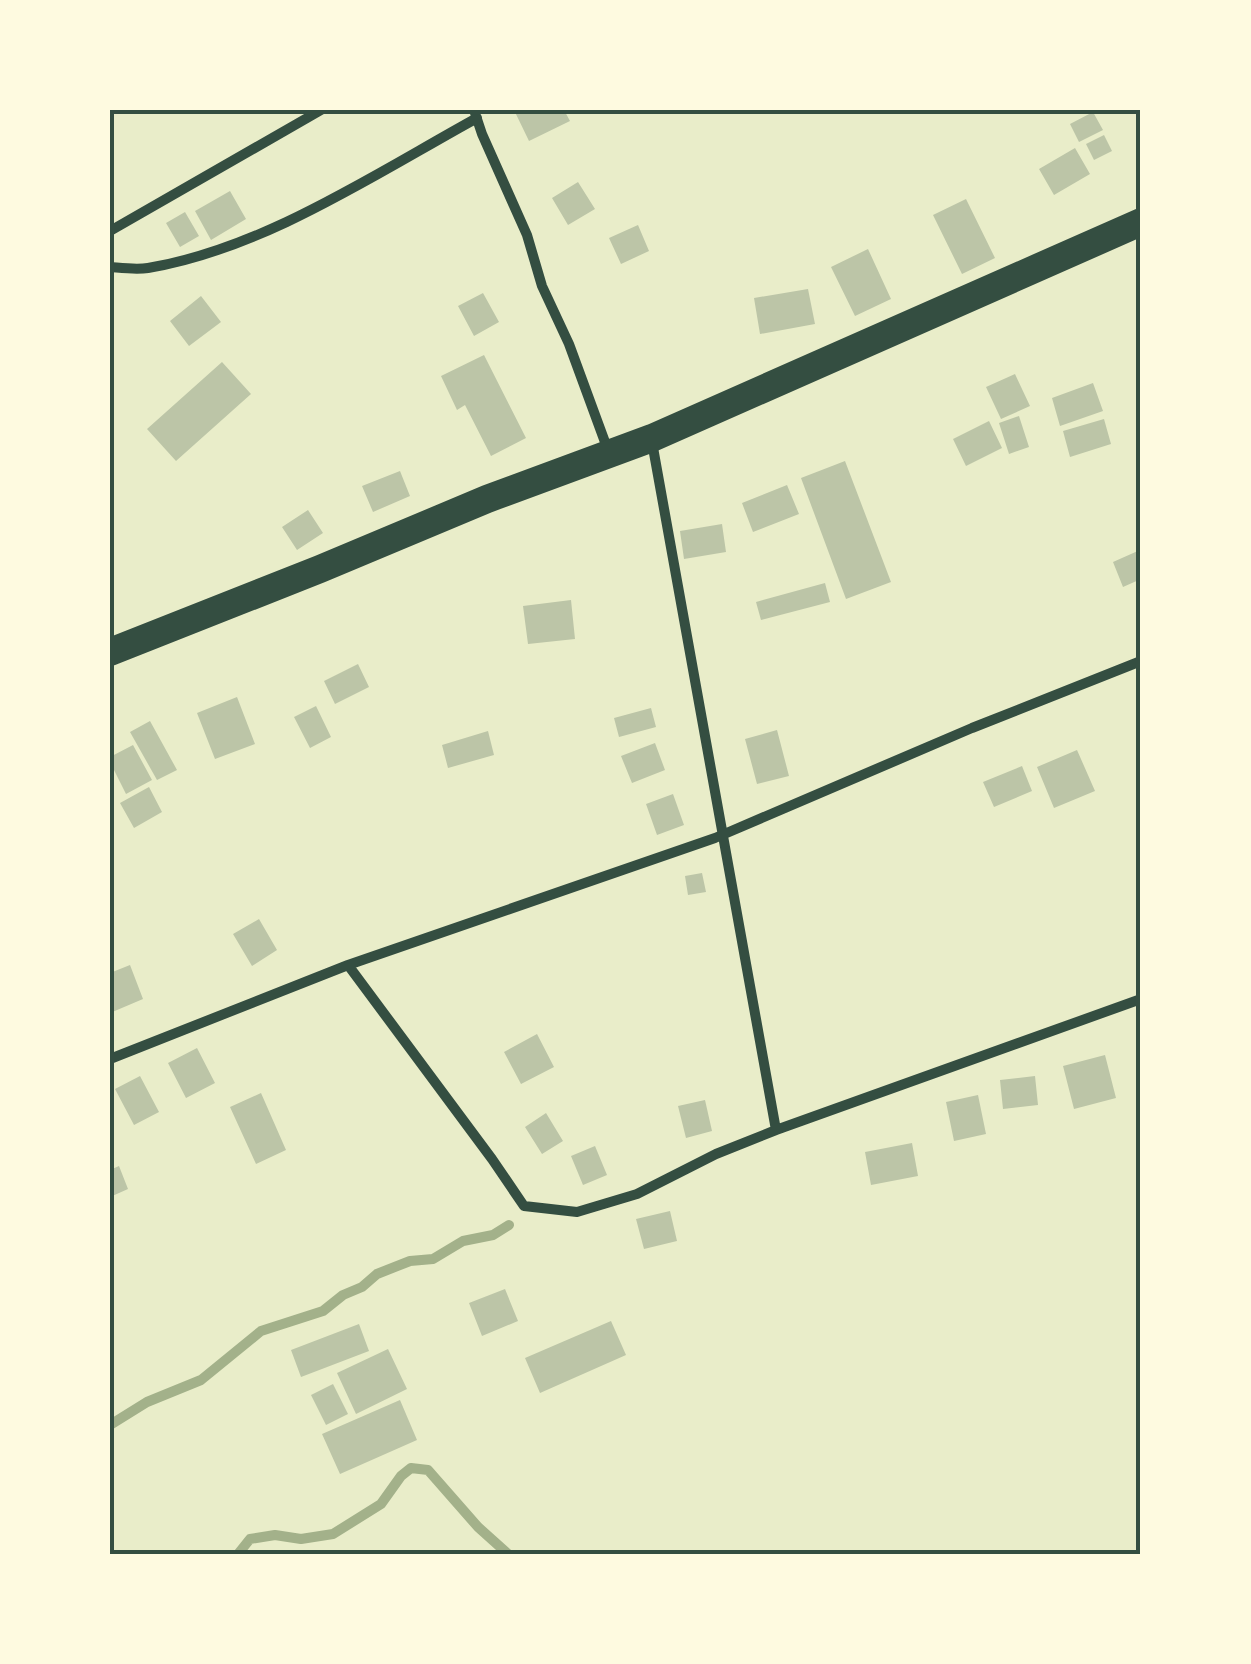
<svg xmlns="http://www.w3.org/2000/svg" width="1251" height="1664" font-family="'Nunito Sans',sans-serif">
<rect width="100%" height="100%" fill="#e9edc9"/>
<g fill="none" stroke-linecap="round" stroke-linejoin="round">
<path stroke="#a3b18a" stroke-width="10" d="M110,1425L147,1402L201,1380L261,1331L323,1311L343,1295L362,1287L377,1274L410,1261L433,1259L463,1241L493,1235L509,1225
M238,1554L250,1539L275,1535L301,1539L333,1534L381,1504L401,1476L411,1468L428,1470L478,1527L508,1554"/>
</g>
<path fill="#bcc5a7" d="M514,110H564L570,121L529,141Z
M1093,112L1103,130L1079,142L1070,124Z
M1104,135L1112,151L1094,160L1086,144Z
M1075,148L1090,174L1054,195L1039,169Z
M578,182L595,209L568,225L552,198Z
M230,191L246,219L211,240L195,211Z
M966,199L995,258L962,274L933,215Z
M185,212L199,236L180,247L166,223Z
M638,225L649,251L621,264L609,238Z
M868,249L891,299L855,316L831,267Z
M808,289L815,324L760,334L754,298Z
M483,293L499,322L474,336L458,306Z
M201,296L221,322L189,346L170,321Z
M484,355L526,438L491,456L465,405L457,410L441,376Z
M222,362L251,394L176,461L147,429Z
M1015,374L1030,406L1001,419L986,387Z
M1093,383L1103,411L1060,426L1052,398Z
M1019,416L1029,447L1009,454L999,423Z
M1104,419L1111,444L1070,457L1063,431Z
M989,421L1002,448L966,466L953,439Z
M845,461L891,582L846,599L801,478Z
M400,471L410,496L373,512L362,486Z
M787,485L799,514L753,532L742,503Z
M308,510L323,533L297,550L282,527Z
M722,524L726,552L684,559L680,531Z
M1140,550L1141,579L1123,587L1113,562Z
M825,583L830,602L761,620L756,602Z
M571,600L575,639L528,644L523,606Z
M358,664L369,687L335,704L324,681Z
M237,697L255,744L215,759L197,713Z
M316,706L331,737L310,748L294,717Z
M651,708L656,727L619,737L614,718Z
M150,721L177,770L157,780L130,732Z
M777,730L789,776L757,784L745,739Z
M488,731L494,755L448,768L442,745Z
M655,743L665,770L632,783L621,756Z
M133,745L152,780L126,794L110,762V757Z
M1077,750L1095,791L1054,808L1037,767Z
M1022,766L1032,791L994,807L983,782Z
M149,787L162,812L134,828L120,803Z
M673,794L684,825L657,835L646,804Z
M702,873L706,892L688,895L685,876Z
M259,919L277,950L252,966L233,934Z
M130,965L143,999L110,1013V973Z
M537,1034L554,1067L521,1084L504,1052Z
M197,1048L215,1083L186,1098L168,1063Z
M1105,1055L1116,1098L1074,1109L1063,1066Z
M140,1076L159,1112L134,1125L115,1089Z
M1035,1076L1038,1105L1003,1109L1000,1080Z
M261,1093L286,1150L256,1164L230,1107Z
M978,1095L986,1134L954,1141L946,1102Z
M705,1100L712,1131L686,1138L678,1106Z
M546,1113L563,1141L542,1154L525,1127Z
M912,1143L918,1176L871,1185L865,1152Z
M595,1146L607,1175L583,1185L571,1156Z
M119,1166L128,1189L110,1197V1170Z
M670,1211L677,1241L644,1249L636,1219Z
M505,1289L518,1321L482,1336L469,1303Z
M611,1321L626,1355L540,1393L525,1358Z
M359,1324L369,1351L301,1377L291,1350Z
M388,1349L407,1389L356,1414L337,1373Z
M333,1384L348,1414L326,1425L311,1395Z
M400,1400L417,1440L340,1474L322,1434Z"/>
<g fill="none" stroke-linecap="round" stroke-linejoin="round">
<path stroke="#344e41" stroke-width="10" d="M474,110L482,134L527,235L542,286L569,344L609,453
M110,231L321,110
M110,267C122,268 136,270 148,268C263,249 375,174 477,118
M652,442L776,1130
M348,965L492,1159L524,1206L577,1212L637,1194L716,1154L776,1130L1141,999
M110,1059L348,965L715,838L972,728L1141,661"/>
<path stroke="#344e41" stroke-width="28" d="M110,652L320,569L487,499L652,438L1141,222"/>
</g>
<rect width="1251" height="1664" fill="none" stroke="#fefae0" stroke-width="225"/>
<rect x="112" y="112" width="1026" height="1440" fill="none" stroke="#344e41" stroke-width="4"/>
</svg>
